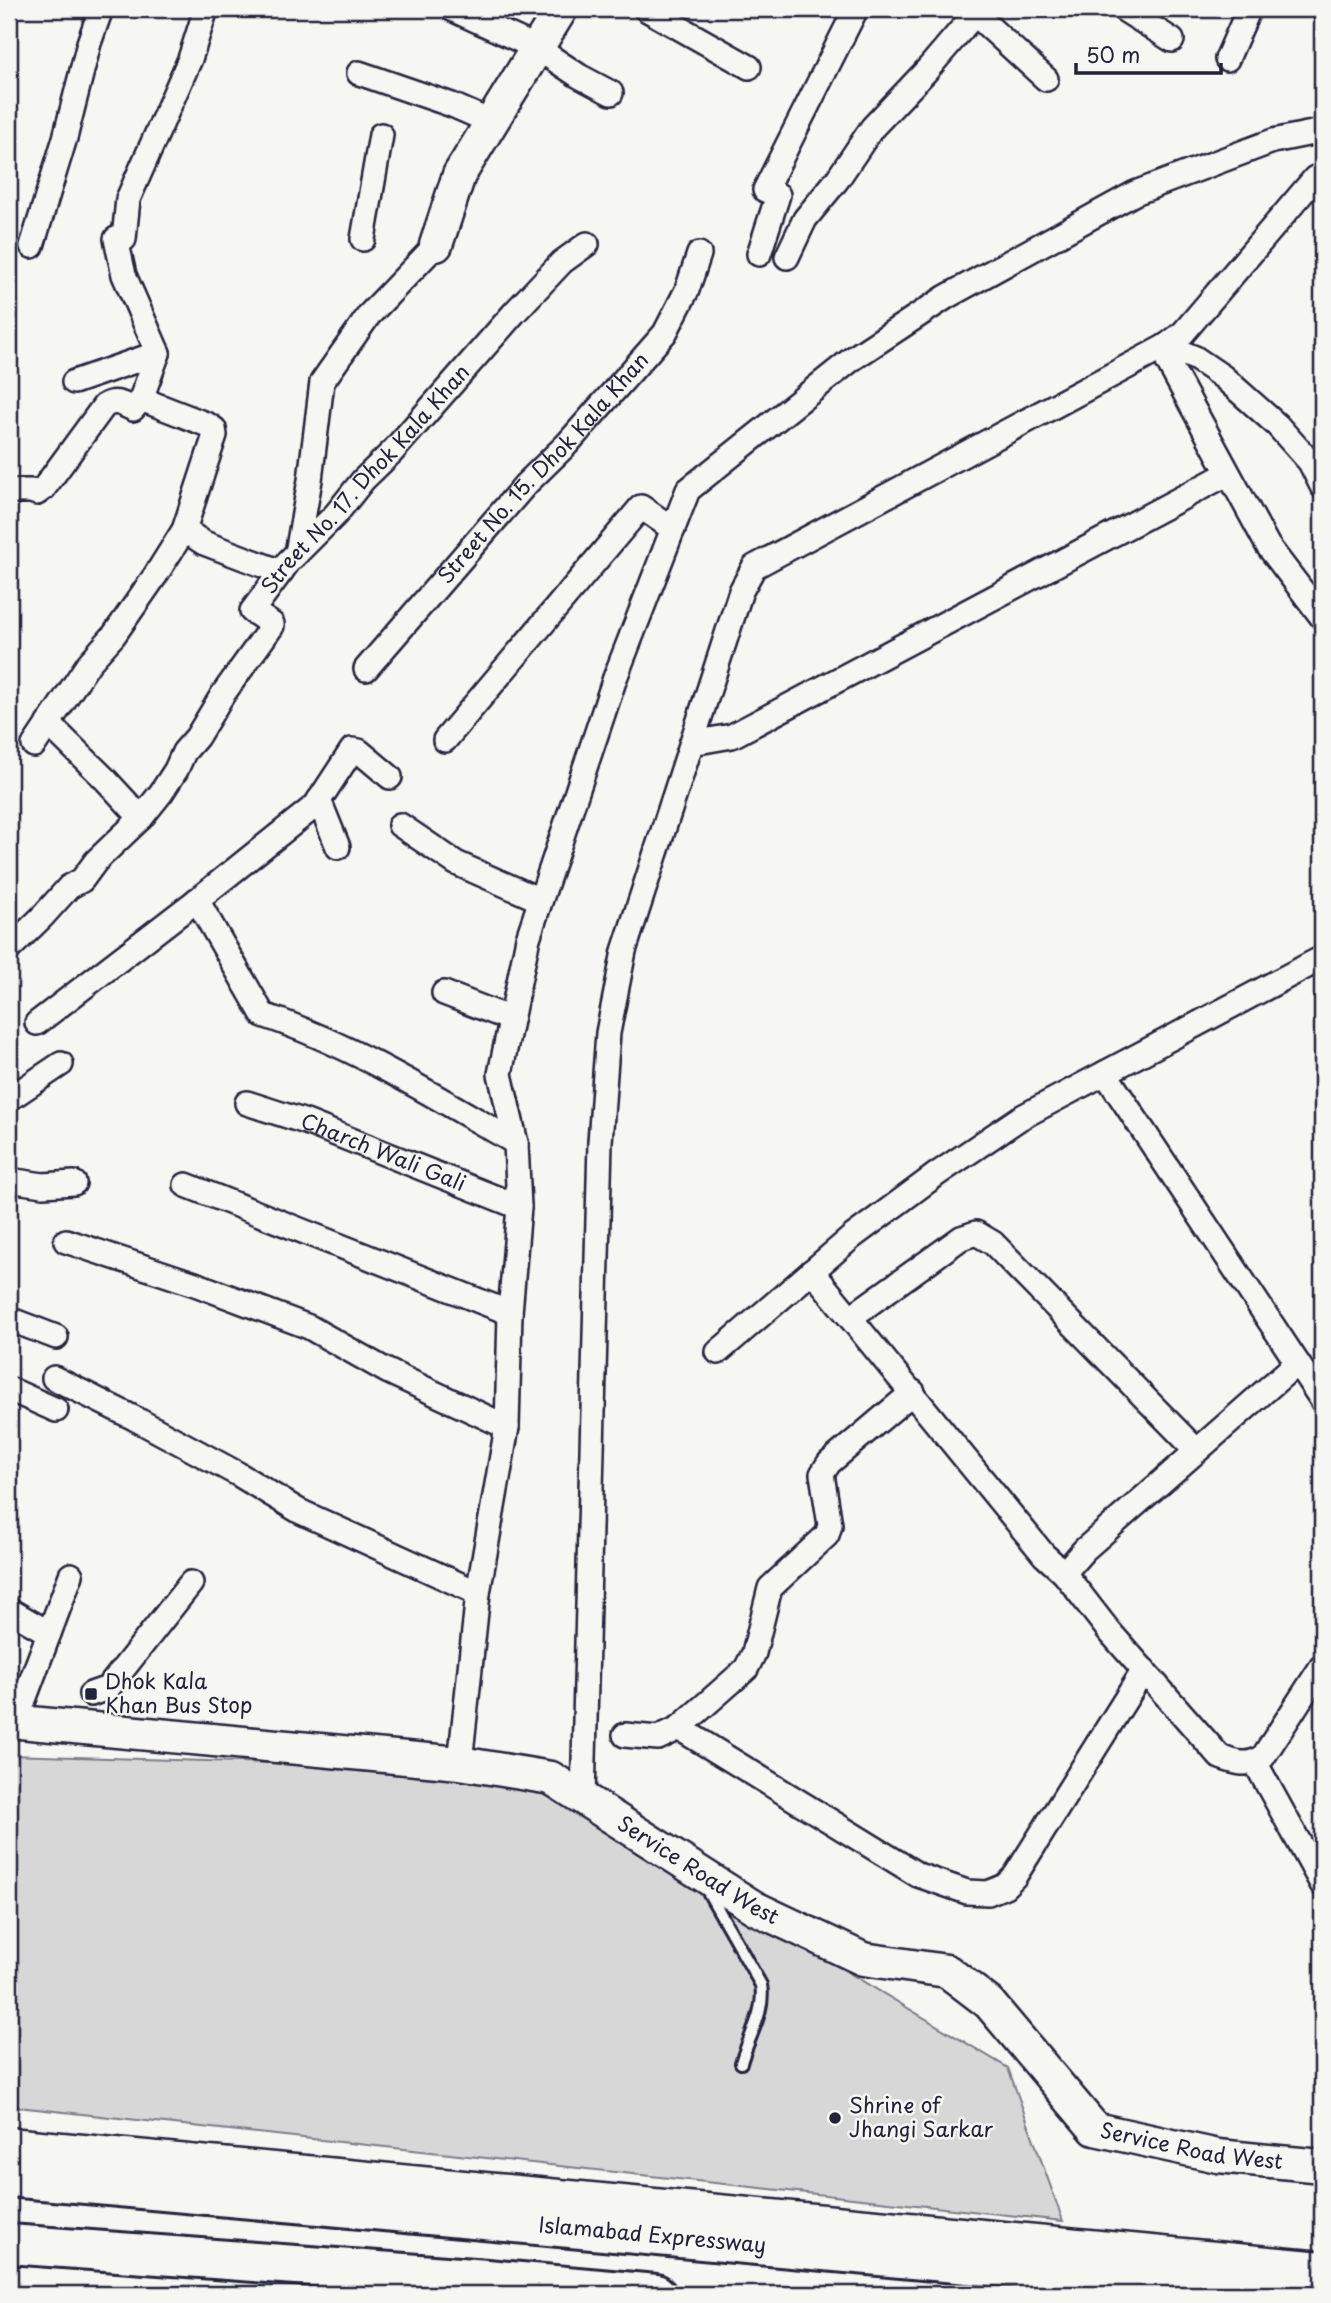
<svg xmlns="http://www.w3.org/2000/svg" width="1331" height="2303" font-family="'Playpen Sans',sans-serif">
<rect width="100%" height="100%" fill="#f6f6f2"/>
<filter id="ink" filterUnits="userSpaceOnUse"><feTurbulence type="fractalNoise" baseFrequency=".0143" numOctaves="2"/><feDisplacementMap in="SourceGraphic" scale="14" xChannelSelector="R" yChannelSelector="G"/><feConvolveMatrix kernelMatrix="1 2 1 2 8 2 1 2 1" color-interpolation-filters="sRGB"/></filter>
<g filter="url(#ink)">
<path fill="#d7d7d7" stroke="#7c7c89" stroke-width="2" d="M9,1755L504,1770L655,1857L1008,2068L1063,2221L9,2106Z"/>
<g fill="none" stroke-linecap="round" stroke-linejoin="round">
<defs>
<path id="lane" d="M707,1890L761,1985C766,2011 748,2038 741,2063"/>
<g id="street">
<path d="M452,9L537,48L579,76L611,93"/>
<path d="M646,9L749,67"/>
<path d="M1123,9L1172,40"/>
<path d="M975,14L1046,79"/>
<path d="M1227,59L1249,9"/>
<path d="M359,73L452,105L491,122"/>
<path d="M124,239L128,199L190,59L206,9"/>
<path d="M363,239L381,135"/>
<path d="M32,246L65,138L89,43L101,9"/>
<path d="M759,254L778,195L765,190L856,9"/>
<path d="M787,257L805,219L837,180L872,128L927,70L979,9"/>
<path d="M1166,346L1168,362L1268,546L1322,617"/>
<path d="M1166,346L1195,358L1223,377L1277,425L1310,462L1322,486"/>
<path d="M74,382L158,353"/>
<path d="M9,491H31L37,493L44,488L104,406C115,399 122,404 133,409L141,399L158,353L124,275L116,239"/>
<path d="M184,530L204,543L281,572"/>
<path d="M297,553L310,480L322,382L369,315L436,245"/>
<path id="s1" d="M366,669L526,484L567,444L665,333L687,290L699,254"/>
<path d="M48,723L105,779L141,818"/>
<path d="M445,740L641,507L673,529"/>
<path d="M692,743L732,736L1227,474"/>
<path d="M34,745L89,663L114,635L155,576L184,530L215,435L214,429L208,425L141,399"/>
<path d="M319,800L338,847"/>
<path d="M400,825L456,863L540,900"/>
<path d="M197,900L263,1015C351,1044 436,1097 516,1143"/>
<path id="s2" d="M9,949L42,917L69,887L82,880L96,861L141,818L161,793L176,770L184,752L197,737L223,694L272,626V624L252,611L289,561L336,514L363,480L392,452L514,313L562,262L587,244"/>
<path d="M444,993L511,1019"/>
<path d="M37,1023L197,900L316,805L352,750L359,751L390,777"/>
<path d="M1105,1073L1322,1400"/>
<path d="M9,1099L61,1064"/>
<path id="s3" d="M247,1103L306,1122L519,1207"/>
<path d="M9,1180L43,1185L74,1183"/>
<path d="M186,1185L510,1313"/>
<path d="M66,1241L195,1284L309,1327L387,1371L507,1427"/>
<path d="M812,1271L1044,1555L1064,1573"/>
<path d="M851,1317L961,1238L976,1233L993,1243L1196,1450"/>
<path d="M9,1319L56,1337"/>
<path d="M718,1352L852,1237L937,1174L1020,1118L1322,958"/>
<path d="M1297,1363L1084,1550L1064,1573L1109,1631L1220,1757C1236,1763 1248,1767 1263,1757L1322,1666"/>
<path d="M54,1378L134,1418L238,1474L299,1511L478,1593"/>
<path d="M9,1389L56,1410"/>
<path d="M9,1610L49,1633"/>
<path d="M91,1694L108,1688L191,1583"/>
<path d="M16,1721L71,1575"/>
<path d="M679,1728L918,1875L967,1892L988,1893L1005,1886L1015,1876L1144,1670"/>
<path d="M625,1735L658,1738L679,1728L746,1669L754,1653L770,1588L827,1535L830,1525L822,1474L829,1463L913,1392"/>
<path d="M1255,1762L1322,1884"/>
<path d="M460,1763L478,1593L507,1427L510,1313L519,1207L516,1143L500,1074L528,938L615,678L688,490L852,359L946,297L1135,193L1273,141L1322,131"/>
<path d="M583,1798L600,1142L608,1033L624,951L741,591L754,567L1166,346L1183,333L1315,178L1322,175"/>
</g>
<g id="secondary">
<path d="M436,245L459,175L561,9"/>
<path id="s4" d="M9,1721L460,1763L551,1778L755,1908L863,1959L947,1971L989,2003L1095,2129L1218,2156L1322,2166"/>
<path d="M9,2144L1322,2268"/>
</g>
<g id="highway">
<path id="s5" d="M9,2177L1296,2294"/>
<path d="M9,2244L487,2279L656,2294"/>
</g>
</defs>
<use href="#lane" stroke="#22223b" stroke-width="16"/>
<use href="#street" stroke="#22223b" stroke-width="28"/>
<use href="#secondary" stroke="#22223b" stroke-width="37"/>
<use href="#highway" stroke="#22223b" stroke-width="44"/>
<use href="#lane" stroke="#f6f6f2" stroke-width="10"/>
<use href="#street" stroke="#f6f6f2" stroke-width="23"/>
<use href="#secondary" stroke="#f6f6f2" stroke-width="32"/>
<use href="#highway" stroke="#f6f6f2" stroke-width="38"/>
</g>
</g>
<g fill="#22223b" stroke="#f6f6f2" stroke-width="2.5">
<rect x="84" y="1687" width="14" height="14" rx="3.5"/>
<circle cx="835" cy="2118" r="7"/>
</g>
<g text-anchor="middle" stroke-width="5" stroke-linejoin="round" paint-order="stroke">
<g font-size="21" fill="#22223b" stroke="#f6f6f2">
<text dy="7" stroke="none"><textPath href="#s1" startOffset="268">Street No. 15. Dhok Kala Khan</textPath></text>
<text dy="7" stroke="none"><textPath href="#s2" startOffset="620">Street No. 17. Dhok Kala Khan</textPath></text>
<text dy="7" stroke="none"><textPath href="#s3" startOffset="145">Charch Wali Gali</textPath></text>
<text dy="7" stroke="none"><textPath href="#s4" startOffset="719">Service Road West</textPath></text>
<text dy="7" stroke="none"><textPath href="#s4" startOffset="1307">Service Road West</textPath></text>
<text dy="7" stroke="none"><textPath href="#s5" startOffset="646">Islamabad Expressway</textPath></text>
</g>
<g font-size="21" fill="#22223b" stroke="#f6f6f2" text-anchor="start">
<text x="105" y="1689">Dhok Kala<tspan x="105" dy="24">Khan Bus Stop</tspan></text>
<text x="849" y="2113">Shrine of<tspan x="849" dy="24">Jhangi Sarkar</tspan></text>
</g>
</g>
<rect width="1331" height="2303" fill="none" stroke="#f6f6f2" stroke-width="35"/>
<rect x="18" y="18" width="1296" height="2268" fill="none" stroke="#22223b" stroke-width="2.5" filter="url(#ink)"/>
<path d="M1076 63v10h145v-10" fill="none" stroke="#22223b" stroke-width="3.5"/>
<text x="1086" y="63" font-size="21" fill="#22223b" stroke="#f6f6f2" stroke-width="5" paint-order="stroke">50 m</text>
</svg>
